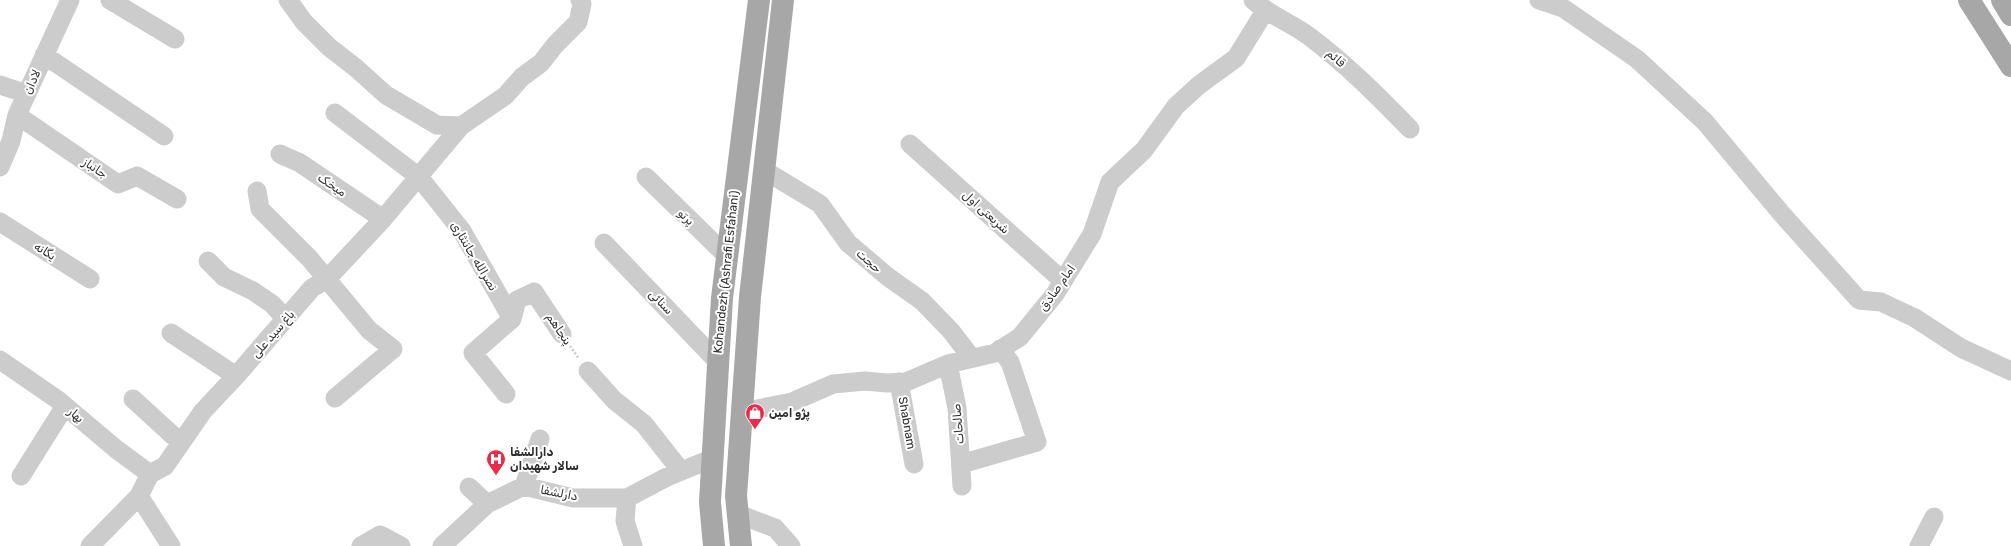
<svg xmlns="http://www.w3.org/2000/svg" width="2011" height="546" font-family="Rubik,Vazirmatn,sans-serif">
<rect width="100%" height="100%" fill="#fff"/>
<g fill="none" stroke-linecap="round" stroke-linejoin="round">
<path stroke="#ccc" stroke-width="2.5" stroke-dasharray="2 2" stroke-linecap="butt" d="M570,346L579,359"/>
<path stroke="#ccc" stroke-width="19" d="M110,0L175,39
M288,0L304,22L329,47L356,68L386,95L437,125L461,126L505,96L522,77L541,63L555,45L578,22L582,4L580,0
M1253,0C1270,16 1292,23 1310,37C1346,64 1378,96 1410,129
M1539,0L1563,8L1637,59L1705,122L1781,213L1859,300L1881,302L1915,318L1961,348L2011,371
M44,55L164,136
M0,85L27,94
M335,113L419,177L462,231L512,319
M17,115L118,184L137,176L177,199
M910,144L1063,281
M280,154L300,163L383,219
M0,167L11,141L17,115L70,0
M764,170L820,204L848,243L888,277L922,301L951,331L971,357
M646,177L727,256
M257,191L260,209L310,259L369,330L393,349L335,398
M0,222L90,279
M604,243L717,361
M208,261L224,277L253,291L272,304L286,319
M171,333L236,376
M0,360L58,400L116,449L150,474
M948,364L957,408L962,486
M588,371L614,400L644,424L681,471
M899,382L914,464
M506,394L473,353L512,319L517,300L534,292L562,334
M133,399L180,442
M742,412L792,402L833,384L865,381L887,383L906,382L948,364L995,353L1020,337L1055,294L1092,234L1110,182L1144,150L1176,106L1199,85L1236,58L1265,11
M961,464L1037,442L1010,362L1000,349
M21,476L65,406
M524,486L540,439
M469,487L487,504
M139,496L171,546
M627,498L625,521L633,546
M738,514L775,528L791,546
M90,546L139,496L150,474L165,466L203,411L236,376L312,288L326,280L383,219L461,126
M361,546L380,535L401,546
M442,546L487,504L524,486L573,498H627L667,477L713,458
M1919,546L1934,517"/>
<path stroke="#a7a7a7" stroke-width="22" d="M1969,0L2011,66
M2002,0L2011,15
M714,546L710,502L722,298L759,0
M741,546L736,496L750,297L783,0"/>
</g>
<defs>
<symbol id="shop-pin" viewBox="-11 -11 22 30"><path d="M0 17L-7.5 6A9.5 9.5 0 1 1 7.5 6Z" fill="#eb2b4c" stroke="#fff"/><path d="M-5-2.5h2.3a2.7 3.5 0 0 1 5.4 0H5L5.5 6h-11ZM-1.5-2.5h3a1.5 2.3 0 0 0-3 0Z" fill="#fff"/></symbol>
<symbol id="hospital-pin" viewBox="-11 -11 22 30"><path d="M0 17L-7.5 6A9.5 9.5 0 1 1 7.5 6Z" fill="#eb2b4c" stroke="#fff"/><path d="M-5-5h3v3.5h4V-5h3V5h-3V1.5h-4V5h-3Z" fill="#fff"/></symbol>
</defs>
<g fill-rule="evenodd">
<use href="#shop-pin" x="744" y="402" width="22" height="30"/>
<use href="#hospital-pin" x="485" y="448" width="22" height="30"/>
</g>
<g text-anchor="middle" stroke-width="4" stroke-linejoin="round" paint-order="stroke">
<g font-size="12" fill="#2f2f2f" stroke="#fff">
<text transform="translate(1336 58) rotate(41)" y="4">قائم</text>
<text transform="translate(32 82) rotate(-66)" y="4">لادان</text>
<text transform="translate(95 168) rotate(34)" y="4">جانباز</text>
<text transform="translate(332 185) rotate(34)" y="4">میخک</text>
<text transform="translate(986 212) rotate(42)" y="4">شریعتی اول</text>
<text transform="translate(686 217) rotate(44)" y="4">پرتو</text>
<text transform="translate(45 251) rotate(32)" y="4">یگانه</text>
<text transform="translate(474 256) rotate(59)" y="4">نصرالله جاننثاری</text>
<text transform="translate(869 261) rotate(41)" y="4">حجت</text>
<text transform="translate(726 272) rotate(-84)" y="4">Kohandezh (Ashrafi Esfahani)</text>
<text transform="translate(1057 288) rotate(-55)" y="4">امام صادق</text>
<text transform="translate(661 302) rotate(46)" y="4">سنائی</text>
<text transform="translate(559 329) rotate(56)" y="4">پنجاهم</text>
<text transform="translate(273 334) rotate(-49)" y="4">باغ سید علی</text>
<text transform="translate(76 415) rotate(40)" y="4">بهار</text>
<text transform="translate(907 423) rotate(80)" y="4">Shabnam</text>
<text transform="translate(958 424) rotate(-95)" y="4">صالحات</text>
<text transform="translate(559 493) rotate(11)" y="4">دارلشفا</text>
</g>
<g font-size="12" font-weight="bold" fill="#2f2f2f" stroke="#fff" text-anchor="start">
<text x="769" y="417">پژو امین</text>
<text x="510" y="456">دارالشفا<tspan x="510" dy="14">سالار شهیدان</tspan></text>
</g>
</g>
</svg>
